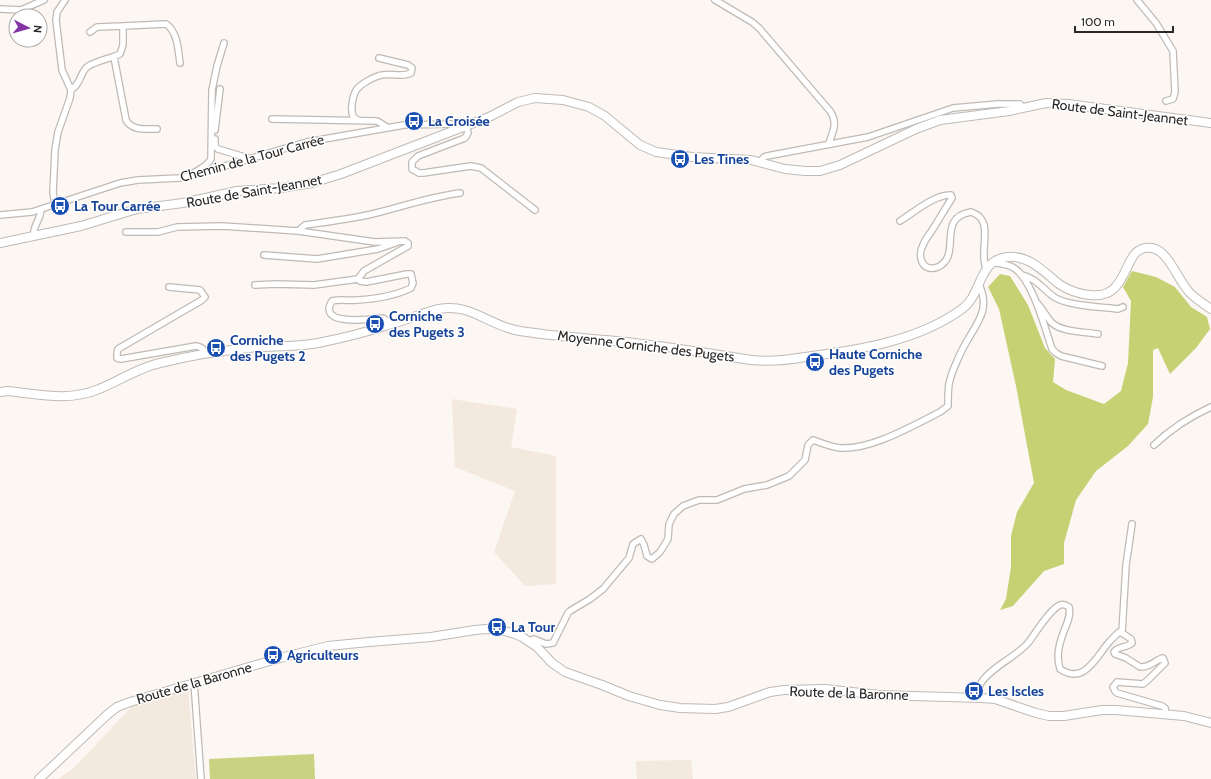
<svg xmlns="http://www.w3.org/2000/svg" width="1211" height="779" font-family="Cabin,sans-serif">
<rect width="100%" height="100%" fill="#fcf7f2"/>
<path fill="#f3e9de" d="M452,399L517,409L511,447L556,456V584L525,586L494,552L515,491L455,467Z
M188,689L196,779H58L76,766L133,705Z
M691,760L693,779H637L636,761Z"/>
<path fill="#c8d381" d="M314,754L315,779H210L209,759Z"/>
<path fill="#c5d172" d="M1132,271L1156,277L1175,287L1191,307L1207,317L1210,329L1196,348L1170,374L1158,348L1153,350V397L1148,424L1128,446L1096,471L1076,500L1064,543V564L1044,571L1013,606L1000,610L1006,599L1011,567V536L1017,512L1034,483L1016,386L999,309L988,287L1000,274L1010,276L1028,305L1045,348L1055,359L1053,382L1066,390L1104,404L1121,391L1128,363L1131,301L1123,287Z"/>
<g fill="none" stroke-linecap="round" stroke-linejoin="round">
<defs>
<path id="street" d="M715,0L752,22L759,28L830,111C838,122 833,132 829,143
M1137,0L1156,23L1173,51L1175,92L1173,99L1166,101
M0,9L21,10L44,0
M90,32L97,27L123,26
M114,57L126,120C132,131 145,129 157,129
M71,90C81,84 80,73 87,67C97,60 110,59 120,54L123,45V26L166,24C178,32 178,50 180,63
M272,119L377,121L387,127
M358,120C356,119 354,118 353,116C350,110 353,94 357,89C361,84 372,78 378,76C389,72 402,78 411,73L412,68L408,65L379,58
M466,125L468,133L465,138L418,156L412,162V169L419,173H423L471,166L481,168L535,210
M215,130L220,89
M215,139V146L218,149L251,159
M760,162L764,157L767,156L868,137L953,108L998,104H1020L1023,108
M191,175C198,169 207,167 211,159L212,90L217,66L224,43
M55,204L53,192L55,150L58,132L70,98L71,90L62,70L56,20L57,12L65,0
M0,215L32,212L120,183L138,180L179,178L191,176L307,142L404,125L450,124L457,125L459,128
M900,221C913,213 935,194 951,195L952,198C945,209 938,221 931,232C928,236 925,240 923,245C917,256 922,273 938,267C963,255 935,218 971,212C996,220 978,249 986,268
M298,231L305,225C327,222 350,219 372,214C401,207 429,197 460,193
M126,232H158L177,227L222,226L298,231L375,242L405,241L408,243V246L364,271L358,279L360,281L366,282L407,274H411L413,283L411,288C395,296 375,299 357,300C348,301 340,299 332,301C316,327 372,319 383,318L386,320L390,325
M34,236C32,226 41,220 41,209
M264,255L317,259L378,249L398,242
M993,262C1000,264 1008,264 1014,268C1032,279 1045,328 1052,349L1056,353L1061,356L1102,366
M1022,275C1036,278 1043,289 1054,297C1068,306 1101,307 1118,309L1123,307
M255,285L276,284L314,285L358,279
M169,287L200,290L205,297L202,300L118,349L117,353V358L121,359L196,346C202,347 204,349 206,354
M1038,304C1043,310 1046,316 1051,322C1060,332 1085,332 1098,334
M1154,445C1172,428 1189,417 1211,407
M1122,633L1126,565L1132,524
M529,641L534,639L546,644L553,643L568,613L570,611L590,599L603,589L629,558L633,544L641,539L644,545L647,556L652,559L660,552L668,539L669,524L674,514L683,506L699,500H717L744,489L767,485L789,476L805,460L808,445L813,440C821,443 831,447 840,448C871,450 912,426 940,412L948,406C948,399 948,391 949,384C951,373 961,351 967,341C979,320 990,309 979,284
M194,682L201,779
M977,697C977,693 979,686 981,683C991,667 1016,657 1028,643C1035,634 1050,609 1060,605C1063,604 1066,605 1069,607C1071,616 1067,623 1064,631C1059,644 1056,656 1060,669C1085,686 1097,655 1110,641C1113,638 1116,635 1119,632L1122,633L1131,639L1132,643C1127,648 1118,646 1114,652L1115,654L1126,658L1140,667C1150,668 1155,660 1163,658L1165,663L1148,680L1143,684L1117,682L1113,687L1115,691L1117,693L1162,706L1165,708L1166,714"/>
<path id="secondary" d="M0,243L81,226L137,209L183,203L237,191L281,188L312,183L341,174L489,117L518,102L535,98L563,100L589,107L605,116L640,145L656,152L692,157L751,160L785,169L805,171H820L840,165L916,129L940,120L1009,111L1046,103L1068,104L1211,123
M0,392L7,391C39,394 69,402 99,389C119,381 138,368 160,363C192,355 225,350 258,347C278,346 298,347 318,343C344,338 370,331 395,323C410,319 425,312 439,309C470,303 487,324 515,330C552,337 590,338 627,342C651,345 676,348 700,352C717,354 735,358 752,360C770,362 788,360 805,357C859,350 918,341 962,309C983,294 977,260 1008,257C1029,255 1044,272 1059,284C1068,290 1079,294 1090,295C1133,300 1120,243 1152,248C1169,251 1178,281 1190,293C1196,299 1204,304 1211,309
M39,779L108,714L117,707L130,702L280,658L328,646L369,642L431,637L475,630L486,629L501,630L515,634L522,637L537,647L552,663L565,672L602,685L629,696L660,705L680,708L715,709L728,707L770,692L784,690L825,689L879,695L981,698L995,699L1036,713L1049,716H1064L1102,710H1116L1184,716L1211,723"/>
</defs>
<use href="#street" stroke="#bfbab6" stroke-width="8"/>
<use href="#secondary" stroke="#bfbab6" stroke-width="10"/>
<use href="#street" stroke="#fff" stroke-width="5.5"/>
<use href="#secondary" stroke="#fff" stroke-width="8"/>
</g>
<defs>
<symbol id="bus-disc" viewBox="-11 -11 22 22"><circle r="9.5" fill="#1a4fb4" stroke="#fff"/><path d="M-5-6H5V4H4V6H2V4H-2V6H-4V4H-5ZM-3.5-4V0h7V-4ZM-3.5 1.2v1.5H-2V1.2ZM2 1.2v1.5H3.5V1.2Z" fill="#fff"/></symbol>
</defs>
<g fill-rule="evenodd">
<use href="#bus-disc" x="403" y="110" width="22" height="22"/>
<use href="#bus-disc" x="669" y="148" width="22" height="22"/>
<use href="#bus-disc" x="49" y="195" width="22" height="22"/>
<use href="#bus-disc" x="364" y="313" width="22" height="22"/>
<use href="#bus-disc" x="205" y="337" width="22" height="22"/>
<use href="#bus-disc" x="804" y="351" width="22" height="22"/>
<use href="#bus-disc" x="486" y="616" width="22" height="22"/>
<use href="#bus-disc" x="262" y="644" width="22" height="22"/>
<use href="#bus-disc" x="963" y="680" width="22" height="22"/>
</g>
<g text-anchor="middle" stroke-width="3" stroke-linejoin="round" paint-order="stroke">
<g font-size="14" fill="#2b2927" stroke="#fff">
<text transform="translate(1120 112) rotate(7)" y="5">Route de Saint-Jeannet</text>
<text transform="translate(252 158) rotate(-15)" y="5">Chemin de la Tour Carrée</text>
<text transform="translate(254 191) rotate(-10)" y="5">Route de Saint-Jeannet</text>
<text transform="translate(646 346) rotate(7)" y="5">Moyenne Corniche des Pugets</text>
<text transform="translate(194 683) rotate(-16)" y="5">Route de la Baronne</text>
<text transform="translate(849 693) rotate(2)" y="5">Route de la Baronne</text>
</g>
<g font-size="14" font-weight="bold" fill="#164399" stroke="#fff" text-anchor="start">
<text x="428" y="126">La Croisée</text>
<text x="694" y="164">Les Tines</text>
<text x="74" y="211">La Tour Carrée</text>
<text x="389" y="321">Corniche<tspan x="389" dy="16">des Pugets 3</tspan></text>
<text x="230" y="345">Corniche<tspan x="230" dy="16">des Pugets 2</tspan></text>
<text x="829" y="359">Haute Corniche<tspan x="829" dy="16">des Pugets</tspan></text>
<text x="511" y="632">La Tour</text>
<text x="287" y="660">Agriculteurs</text>
<text x="988" y="696">Les Iscles</text>
</g>
</g>
<g transform="translate(28 28) rotate(96)"><circle r="19" fill="#ffffff" stroke="#aaa9a9"/>
<path d="M0-3L7 15L0 10L-7 15Z" fill="#8434a4"/>
<text y="-6" font-size="11" font-weight="bold" text-anchor="middle" fill="#2b2927">N</text>
</g>
<path d="M1075 26v6h98v-6" fill="none" stroke="#2b2927" stroke-width="2"/>
<text x="1081" y="26" font-size="12" fill="#2b2927" stroke="#ffffff" stroke-width="3" paint-order="stroke">100 m</text>
</svg>
